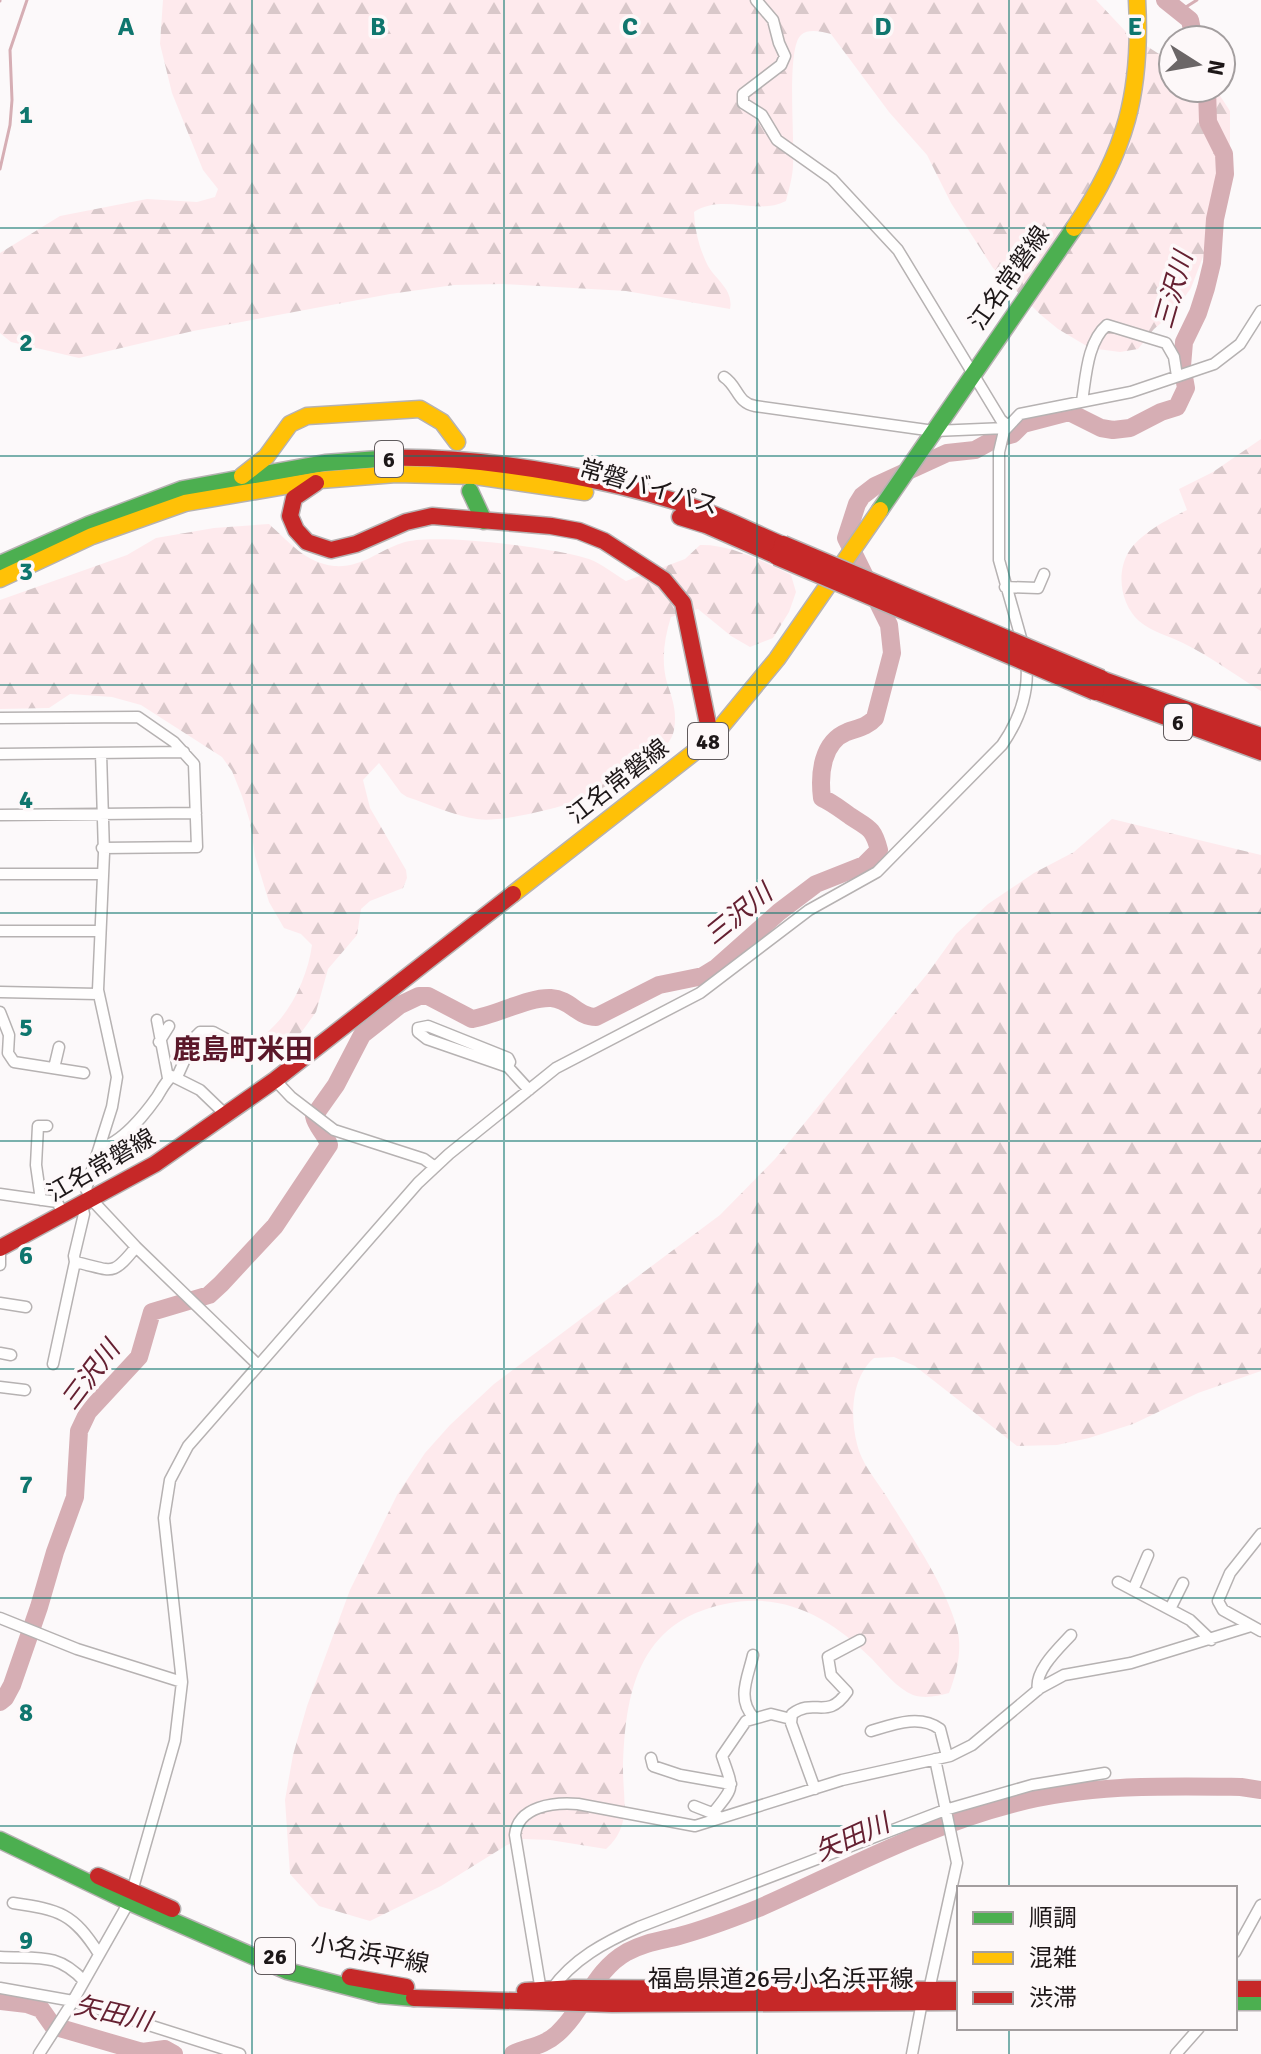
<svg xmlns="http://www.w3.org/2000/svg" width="1261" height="2054" font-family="Signika,'Noto Sans JP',sans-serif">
<defs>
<pattern id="forest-firs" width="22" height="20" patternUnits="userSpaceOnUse" patternTransform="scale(2)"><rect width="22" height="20" fill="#feeaed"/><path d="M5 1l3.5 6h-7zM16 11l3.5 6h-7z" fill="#d9c8ca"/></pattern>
</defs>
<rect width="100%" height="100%" fill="#fcf9fa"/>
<path fill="url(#forest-firs)" d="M163,0H1096L1128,34L1173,63V88H1215L1230,111V155L1209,241L1191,288L1174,312L1154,329L1138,349L1120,352L1090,348L1058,329L1041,315L993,268L951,203L927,155L889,112L831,34C822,32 809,28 801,35C786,48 795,141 793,164C793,176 789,189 786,201C757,216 723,193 694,212C695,231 699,247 707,264C715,280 734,289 730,309L626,291L502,284L454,285L390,294L193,331L79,358L11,342L0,333V253L60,216L147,199L197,202L215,197L218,189L203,170L172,93L160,44Z
M1261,439V691C1235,675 1210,656 1183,643C1167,635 1152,632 1139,621C1121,605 1116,574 1128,553C1139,534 1168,519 1187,510L1179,489L1213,472Z
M269,524C289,542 306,563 334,566C362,568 377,551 402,543C432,532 558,548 589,559C602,564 614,574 626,581L685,559L700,545C731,544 764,562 791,575L796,592L789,612L773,638L750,647L731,636L698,609L671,617C664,639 661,661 667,683C673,700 677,712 674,730C670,756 608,791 585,799C560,807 502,823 477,819C454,816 429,804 407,797L401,793L379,763L363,780L370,808L406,870L407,878L403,888L370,901L361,909L357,935L328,969L316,1012L282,1059L275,1053L266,1033C290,1015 308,976 312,945L301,934L284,928L269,902L255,856L250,822L242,796L232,771L222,757L141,705L112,697L70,694L49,708L0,709V600L127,555L156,538L214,528Z
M1112,819L1261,855V1371L1198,1393L1133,1424L1089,1438L1057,1445L1017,1446L915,1366L894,1357L874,1358C851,1378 850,1416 857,1444C861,1463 877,1481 887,1497C911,1536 948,1588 958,1633C962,1652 956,1675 949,1693C937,1696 926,1699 913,1695C898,1689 883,1671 872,1659C831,1618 784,1591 725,1604C638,1622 625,1692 623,1769C623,1800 632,1826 606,1849L550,1840L523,1839L507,1845L441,1886L370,1921L319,1906L290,1874L285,1800L293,1755L307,1706L350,1590L397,1495L425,1453L450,1425L494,1384L720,1215L775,1159L928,973L956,934L988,904L1034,873L1074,852Z"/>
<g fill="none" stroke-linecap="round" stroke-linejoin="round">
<path stroke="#d6aeb4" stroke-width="3" d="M0,1V0
M1178,12L1197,0
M0,169L10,125L12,100L10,50L27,0"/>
<path stroke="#d6aeb4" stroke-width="18" d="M1165,0L1190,20L1194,40
M0,1702L5,1698L12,1685L39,1607L55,1552L75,1497L79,1431L88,1412L139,1357L152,1312L209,1295L221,1284L275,1226L329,1145C326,1134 316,1127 314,1116L336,1085L362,1035L400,1005L419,996H428L472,1019C497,1015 528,997 551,998C570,999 578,1017 596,1017L659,985L703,976L716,968L779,912L816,884L864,865L879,850C873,827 868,828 850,816C840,809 833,803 822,798C819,774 822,742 847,732C858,728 867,727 875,718L892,653L889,625L846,538L857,504L862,496L875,486L947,453L975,450L995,439L1013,434L1023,424L1069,412L1101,428L1113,430L1130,428L1161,412L1177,407L1186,388L1182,366L1184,342L1198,313L1206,288L1212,263L1215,219L1225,174L1224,154L1208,122L1207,88
M0,2001L27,2004L41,2009L53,2026L142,2052L165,2049L174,2054
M513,2054C528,2047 544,2046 557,2034C585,2009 593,1971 627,1952C646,1942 659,1941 679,1936C705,1929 734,1918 759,1908C843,1871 923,1827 1012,1804C1087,1784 1164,1786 1241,1787L1261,1790"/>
<defs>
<path id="street" d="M756,0L773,20L779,43L785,56L781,65L743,94V103L762,115L777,140L832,179L898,250L1001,420L1008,426
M724,377C738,386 737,403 755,406L934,431L1006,428
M1082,401C1086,377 1087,342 1107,325L1166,343L1174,357L1177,376
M1005,587L1038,588L1044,574
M1023,645L999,560V452L1004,431L1020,414L1131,392L1214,364L1240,344L1261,311
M0,718L138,717L174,742L194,764L197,847L102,848
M101,753L104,853L98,990L117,1077L112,1107L86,1189L91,1199L136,1247L258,1365
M0,754L184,752
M0,815L196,813
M0,874H103
M0,931H100
M0,992L98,994
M0,1012L9,1035L8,1053L14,1062L84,1073
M157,1020L168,1078
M159,1042L169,1026
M508,1067L510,1062L508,1058L428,1026L418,1028V1032L427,1039L508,1067L529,1090
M54,1068L59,1047
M177,1077L195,1037L200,1032H213L239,1046
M275,1080L291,1097L334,1130L424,1159L435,1167
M99,1148C121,1144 145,1114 157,1097C162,1089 165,1082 172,1076L200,1090L226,1115
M0,1194L57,1202L64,1215
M41,1200L36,1165L38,1126H47
M0,1254V1265
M75,1262L74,1256L84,1214L82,1205
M0,1303L26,1307
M0,1353L11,1355
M53,1364L75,1262C113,1270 111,1278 136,1247
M0,1387L25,1390
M1261,1534L1230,1573L1218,1601L1223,1610L1261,1631
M1118,1582L1190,1620L1211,1640
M1133,1590L1148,1555
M1170,1609L1183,1583
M0,1618L77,1649L182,1682
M753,1655C748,1677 736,1699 754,1718
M1038,1690C1034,1671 1058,1649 1071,1635
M871,1731C894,1724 920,1714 940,1729L947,1756
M651,1758L653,1766L680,1775L731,1784
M815,1789L791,1723L792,1714C815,1697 827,1721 847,1692L831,1675L828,1657L860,1640
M694,1806L717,1815
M713,1813C736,1785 733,1789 722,1756L746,1721L771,1714L791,1719
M13,1903C60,1910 73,1913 99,1954
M1235,1952L1261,1905
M0,1957C38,1959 57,1952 84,1981
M0,1988L73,2001L240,2054
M551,1990C573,1959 605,1942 639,1927L945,1810L1032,1785L1105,1773
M929,1990L957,1863L935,1759
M541,1991L515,1835C518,1806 554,1802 578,1804L695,1826L842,1780L950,1756L972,1745L1040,1688L1064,1675L1131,1663L1251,1626
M39,2054L70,2006L129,1902L175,1741L182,1682L164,1518L170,1480L188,1446L418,1183L449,1154L556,1068L700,993L809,910L877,872L1002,745C1020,719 1030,692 1026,660
M912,2054L922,2002
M1176,2054L1199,2028"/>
<path id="fast" d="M470,491L484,521
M880,510L1074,228
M0,564L88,525L183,489L325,463L392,458
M0,1840L129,1902L287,1971L380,1995L414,1998
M1235,2002H1261"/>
<path id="slow" d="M1074,228C1126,152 1142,92 1137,0
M242,476L266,457L290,424L307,416L420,409L442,422L457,442
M0,579L92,536L185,503L320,480L396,474L475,476L585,492
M513,894L711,739L777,659L880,510"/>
<path id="jam" d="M392,458C487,456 621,480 710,513C735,523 759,535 783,545
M316,483L294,498L290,516L296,530L307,542L331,550L356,544L406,522L432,516L551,526L579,531L604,541L664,580L683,603L711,739
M680,517L706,525L777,556
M1101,679L1261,736
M1095,691L1261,752
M0,1248L155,1164L275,1080L513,894
M98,1876L172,1909
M350,1977L406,1987
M1235,1989H1261
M525,1991L574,1988L959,1990
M414,1998L612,2004L959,2002"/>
</defs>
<use href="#street" stroke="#b6b2b2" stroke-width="13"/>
<use href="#fast" stroke="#b6b2b2" stroke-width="19"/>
<use href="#slow" stroke="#b6b2b2" stroke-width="19"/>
<use href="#jam" stroke="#b6b2b2" stroke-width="19"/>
<use href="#street" stroke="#fffefe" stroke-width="10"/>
<use href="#fast" stroke="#4caf50" stroke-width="16"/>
<use href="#slow" stroke="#ffc107" stroke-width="16"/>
<use href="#jam" stroke="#c62828" stroke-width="16"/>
<defs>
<path id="jam-bridge" d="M783,545L1101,679
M777,556L1095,691"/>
</defs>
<use href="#jam-bridge" stroke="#b6b2b2" stroke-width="21" stroke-linecap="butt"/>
<use href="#jam-bridge" stroke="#c62828" stroke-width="18"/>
</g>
<path fill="none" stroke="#0f766e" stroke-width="2" stroke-opacity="0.55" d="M252,0V2054M504,0V2054M757,0V2054M1009,0V1888M0,228H1261M0,456H1261M0,685H1261M0,913H1261M0,1141H1261M0,1369H1261M0,1598H1261M0,1826H1261M1009,2028V2054"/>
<g text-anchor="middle" stroke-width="7" stroke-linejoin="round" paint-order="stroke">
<g fill="#fdf8f9" stroke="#605a5c" stroke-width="2">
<rect x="375" y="441" width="28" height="36" rx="6"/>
<rect x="1164" y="704" width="28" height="36" rx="6"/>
<rect x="688" y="723" width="40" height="36" rx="6"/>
<rect x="255" y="1938" width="40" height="36" rx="6"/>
</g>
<g font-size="22" font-weight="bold" fill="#1d1718">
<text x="389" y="467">6</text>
<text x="1178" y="730">6</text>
<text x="708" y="749">48</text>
<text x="275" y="1964">26</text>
</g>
<g font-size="24" fill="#1d1718" stroke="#fdf8f9">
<text transform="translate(1009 278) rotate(-55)" y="8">江名常磐線</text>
<text transform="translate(649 487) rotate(16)" y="8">常磐バイパス</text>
<text transform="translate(618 781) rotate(-38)" y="8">江名常磐線</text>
<text transform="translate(101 1165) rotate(-30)" y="8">江名常磐線</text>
<text transform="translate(370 1953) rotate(11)" y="8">小名浜平線</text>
<text x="781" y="1987">福島県道26号小名浜平線</text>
</g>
<g font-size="26" font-style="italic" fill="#652031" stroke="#fdf8f9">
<text transform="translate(1173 290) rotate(-74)" y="9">三沢川</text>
<text transform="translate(738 914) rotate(-39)" y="9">三沢川</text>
<text transform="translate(90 1375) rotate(-53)" y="9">三沢川</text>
<text transform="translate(852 1837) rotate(-24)" y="9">矢田川</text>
<text transform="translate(113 2013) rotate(13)" y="9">矢田川</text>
</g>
<g font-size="28" font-weight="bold" fill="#5b1729" stroke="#fdf8f9">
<text x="243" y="1059">鹿島町米田</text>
</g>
</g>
<g font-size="26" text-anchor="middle" font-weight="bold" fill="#0f766e" stroke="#fdf8f9" stroke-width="7" stroke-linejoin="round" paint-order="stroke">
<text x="126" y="35">A</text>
<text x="378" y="35">B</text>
<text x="630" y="35">C</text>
<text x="883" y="35">D</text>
<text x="1135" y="35">E</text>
<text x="26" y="123">1</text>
<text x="26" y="351">2</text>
<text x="26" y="580">3</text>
<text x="26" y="808">4</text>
<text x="26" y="1036">5</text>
<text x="26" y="1264">6</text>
<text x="26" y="1493">7</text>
<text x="26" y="1721">8</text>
<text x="26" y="1949">9</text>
</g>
<rect x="957" y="1886" width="280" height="144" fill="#fdf8f9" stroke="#a39e9f" stroke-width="2"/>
<rect x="973" y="1912" width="40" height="12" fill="#4caf50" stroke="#a39e9f" stroke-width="2"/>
<text x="1029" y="1926" font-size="24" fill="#1d1718">順調</text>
<rect x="973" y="1952" width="40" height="12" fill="#ffc107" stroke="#a39e9f" stroke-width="2"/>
<text x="1029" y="1966" font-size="24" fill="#1d1718">混雑</text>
<rect x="973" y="1992" width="40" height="12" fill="#c62828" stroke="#a39e9f" stroke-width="2"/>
<text x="1029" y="2006" font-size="24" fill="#1d1718">渋滞</text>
<g transform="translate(1197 64) rotate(101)"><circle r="38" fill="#fdf8f9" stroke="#a39e9f" stroke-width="2"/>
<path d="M0-6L14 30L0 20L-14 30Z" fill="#6b6667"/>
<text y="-12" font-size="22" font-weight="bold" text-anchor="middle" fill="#1d1718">N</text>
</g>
</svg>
